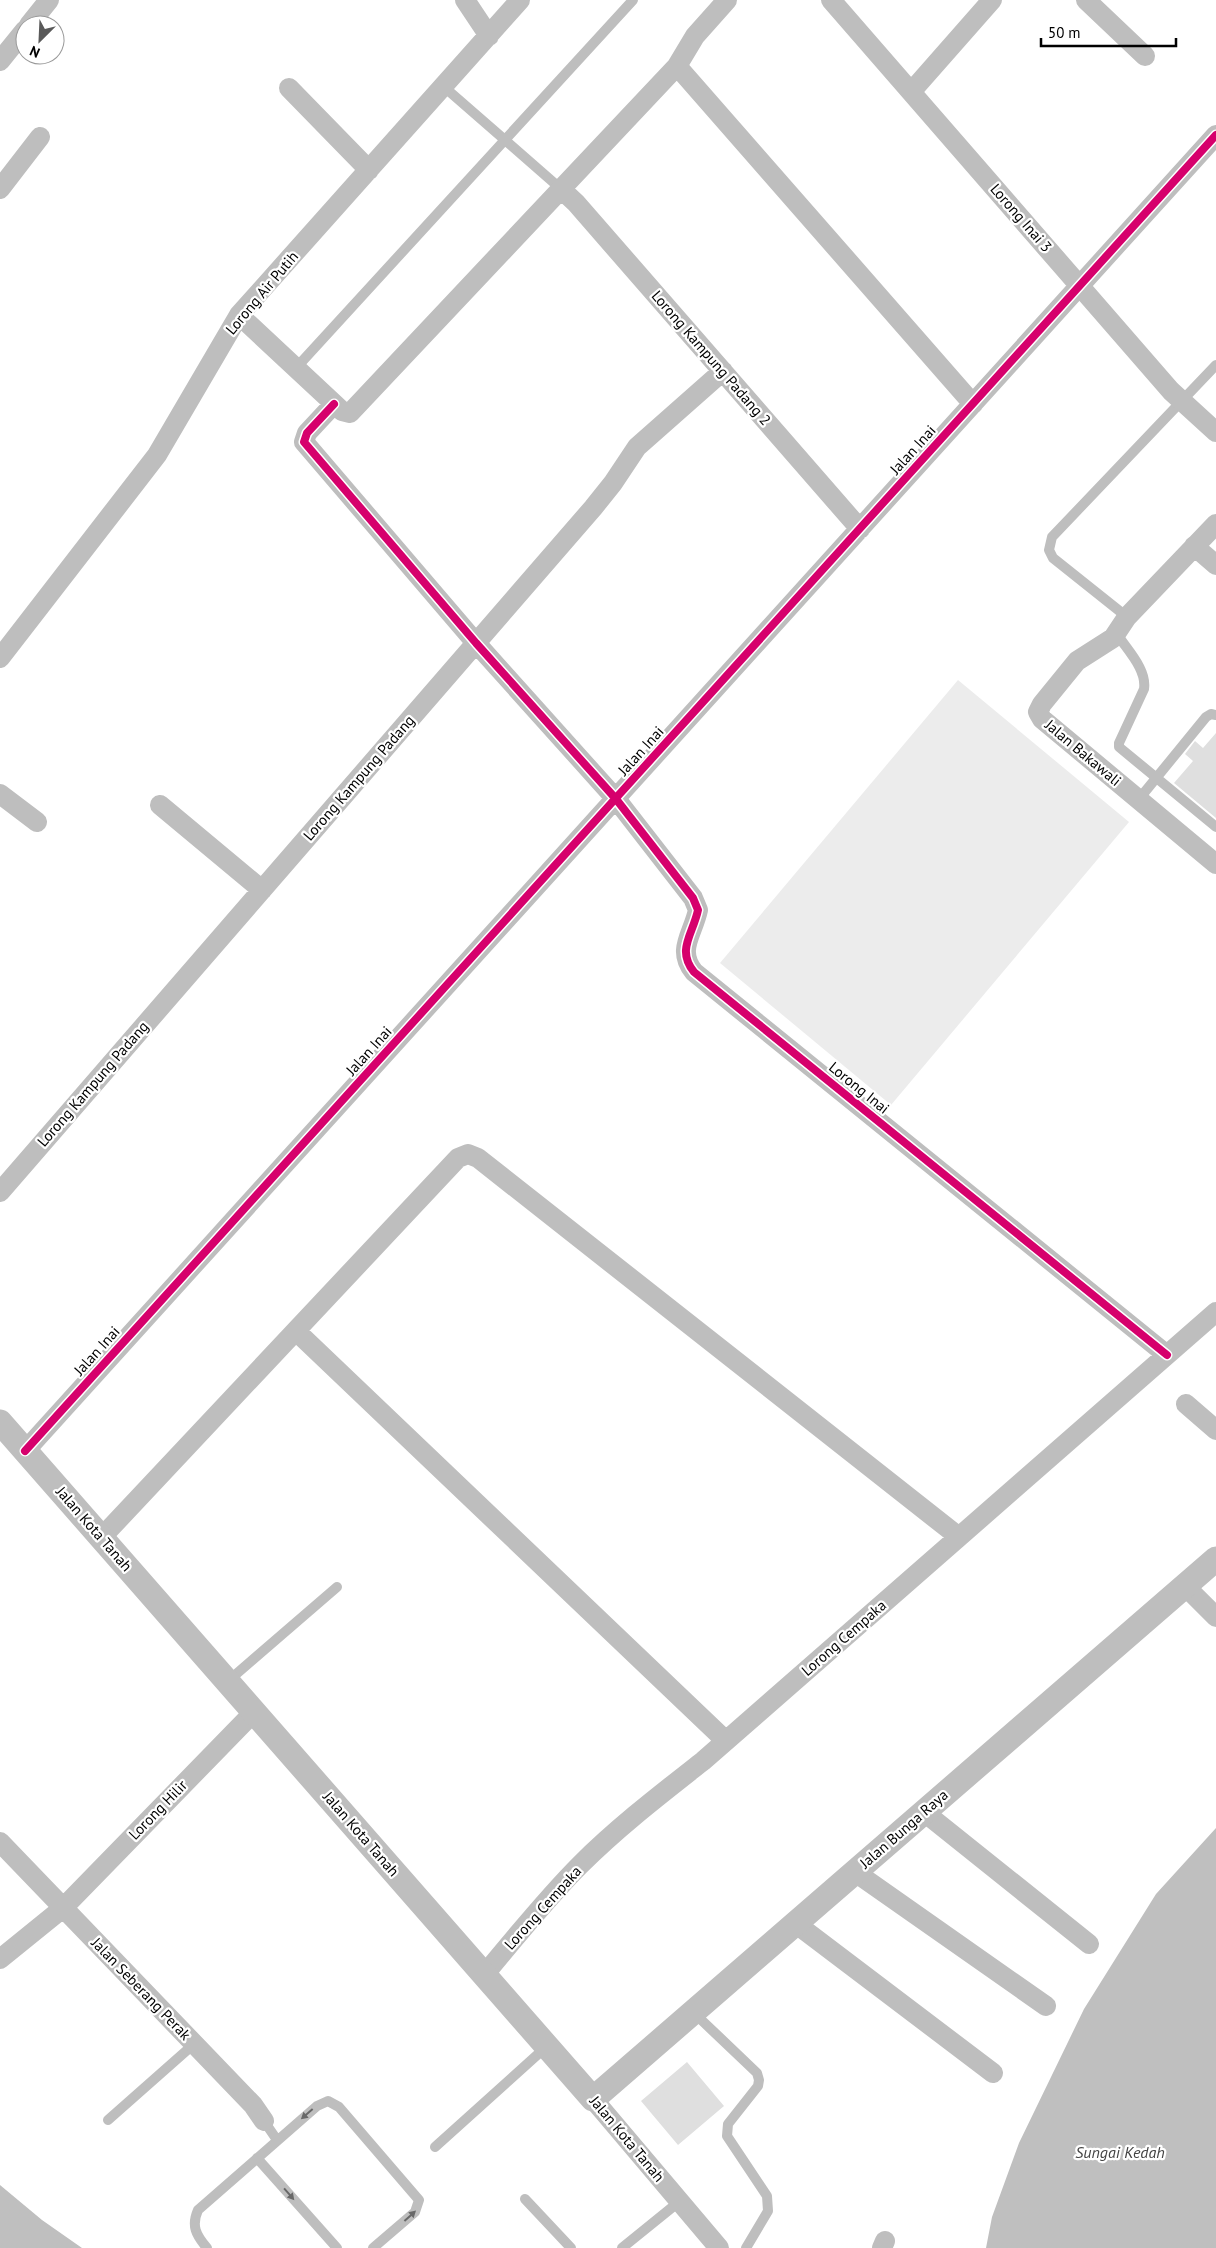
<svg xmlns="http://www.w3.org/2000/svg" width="1216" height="2248" font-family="'PT Sans',sans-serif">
<rect width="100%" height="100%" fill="#fff"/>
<path fill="#ececec" d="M958,680L1129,822L891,1105L720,963Z"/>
<path fill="#bfbfbf" d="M1216,1828V2248H986L992,2217L1019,2143L1084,2009L1156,1894Z
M0,2185L42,2220L82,2248H0Z"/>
<path fill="#dfdfdf" d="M1216,733V818L1174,783L1193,761L1185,754L1195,741L1203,748Z
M687,2062L724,2106L678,2145L641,2101Z"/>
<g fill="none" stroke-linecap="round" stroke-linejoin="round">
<path stroke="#bebebe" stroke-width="10" d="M443,86L561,189
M296,368L633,0
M1127,617L1053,558L1049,550L1052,537L1216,365
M1117,634C1127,650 1147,669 1144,689L1119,743V747L1216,827
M1139,799L1206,717L1211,714L1216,715
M227,1682L337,1587
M693,2012L757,2073L759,2080L758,2086L728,2124L727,2136L767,2196L768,2211L746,2248
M108,2120L194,2044
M264,2121L277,2140
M435,2147L546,2047
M257,2158L337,2248
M525,2199L571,2248
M207,2248C196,2235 191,2226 198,2210L317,2106L328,2101L339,2107L419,2200L415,2212L373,2248
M622,2248L680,2201"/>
<path stroke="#bebebe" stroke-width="20" d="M465,0L489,36
M831,0L1171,391L1216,432
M1086,0L1145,56
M29,25L49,0
M0,61L25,30
M677,66L973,404
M289,88L369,170
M911,92L992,0
M0,189L40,137
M561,189L576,203L860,529
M239,315L342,411L350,413L677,66L695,36L727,0
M334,404L307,433L304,442L476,643L616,799L693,898L698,910C693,934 676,950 694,972L1167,1355
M1216,524L1127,617L1113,638L1077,661L1042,704L1038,712L1042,719L1216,864
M1194,546L1216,565
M0,658L157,455L239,315L520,0
M0,794L37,822
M160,805L262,890
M0,1192L593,508L613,483L637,447L723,371
M296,1331L726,1741
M1186,1404L1216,1430
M25,1451L1216,135
M101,1538L458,1158L468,1154L478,1158L959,1537
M1185,1586L1216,1617
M924,1812L1089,1944
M0,1842L253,2105L264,2121
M855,1872L1046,2006
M795,1923L993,2073
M0,1959L63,1908L254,1712
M484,1975C515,1938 546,1899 580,1865C618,1827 661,1794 703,1761L1216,1312
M593,2099L719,2248
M882,2248L885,2241"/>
<path stroke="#bebebe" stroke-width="25" d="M0,1422L593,2099L1216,1559"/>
<defs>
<path id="cycleway" d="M334,404L307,433L304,442L476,643L616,799L693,898L698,910C693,934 676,950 694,972L1167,1355
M25,1451L1216,135"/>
</defs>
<use href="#cycleway" stroke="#fff" stroke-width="11"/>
<use href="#cycleway" stroke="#d6006c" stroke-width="8"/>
</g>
<defs><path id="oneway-solid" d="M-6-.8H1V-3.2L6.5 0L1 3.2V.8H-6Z" transform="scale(1.25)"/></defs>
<g fill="#686868">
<use href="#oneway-solid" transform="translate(307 2114) rotate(139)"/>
<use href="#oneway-solid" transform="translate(289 2194) rotate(49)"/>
<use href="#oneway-solid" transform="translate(410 2216) rotate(-42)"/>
</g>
<g text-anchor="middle" stroke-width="4.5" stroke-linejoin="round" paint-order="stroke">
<g font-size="15" fill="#000" stroke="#fff">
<text transform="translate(1021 218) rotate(49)" y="5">Lorong Inai 3</text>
<text transform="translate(262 293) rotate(-50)" y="5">Lorong Air Putih</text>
<text transform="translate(711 358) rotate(49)" y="5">Lorong Kampung Padang 2</text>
<text transform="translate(913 450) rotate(-48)" y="5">Jalan Inai</text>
<text transform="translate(641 751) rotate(-48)" y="5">Jalan Inai</text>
<text transform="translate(1083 753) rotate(40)" y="5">Jalan Bakawali</text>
<text transform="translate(359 778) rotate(-49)" y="5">Lorong Kampung Padang</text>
<text transform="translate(369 1051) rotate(-48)" y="5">Jalan Inai</text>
<text transform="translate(93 1084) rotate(-49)" y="5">Lorong Kampung Padang</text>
<text transform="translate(859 1088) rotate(39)" y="5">Lorong Inai</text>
<text transform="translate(97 1351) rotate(-48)" y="5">Jalan Inai</text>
<text transform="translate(94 1529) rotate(49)" y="5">Jalan Kota Tanah</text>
<text transform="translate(844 1638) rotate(-41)" y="5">Lorong Cempaka</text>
<text transform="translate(158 1810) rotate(-46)" y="5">Lorong Hilir</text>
<text transform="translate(904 1829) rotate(-41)" y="5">Jalan Bunga Raya</text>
<text transform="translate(361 1834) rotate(49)" y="5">Jalan Kota Tanah</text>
<text transform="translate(543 1908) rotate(-48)" y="5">Lorong Cempaka</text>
<text transform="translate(141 1989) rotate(46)" y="5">Jalan Seberang Perak</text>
<text transform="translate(627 2139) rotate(50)" y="5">Jalan Kota Tanah</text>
</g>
<g font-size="16" font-style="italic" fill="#444" stroke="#fff">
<text x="1120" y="2158">Sungai Kedah</text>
</g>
</g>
<g transform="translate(40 40) rotate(204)"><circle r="24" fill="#ffffff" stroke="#999999"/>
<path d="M0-4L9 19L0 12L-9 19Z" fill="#595959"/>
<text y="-8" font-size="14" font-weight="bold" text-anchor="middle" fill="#000000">N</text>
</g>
<path d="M1041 38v8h135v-8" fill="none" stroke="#000000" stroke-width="2.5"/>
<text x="1048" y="38" font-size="15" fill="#000000" stroke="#ffffff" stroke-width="4" paint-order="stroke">50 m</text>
</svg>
